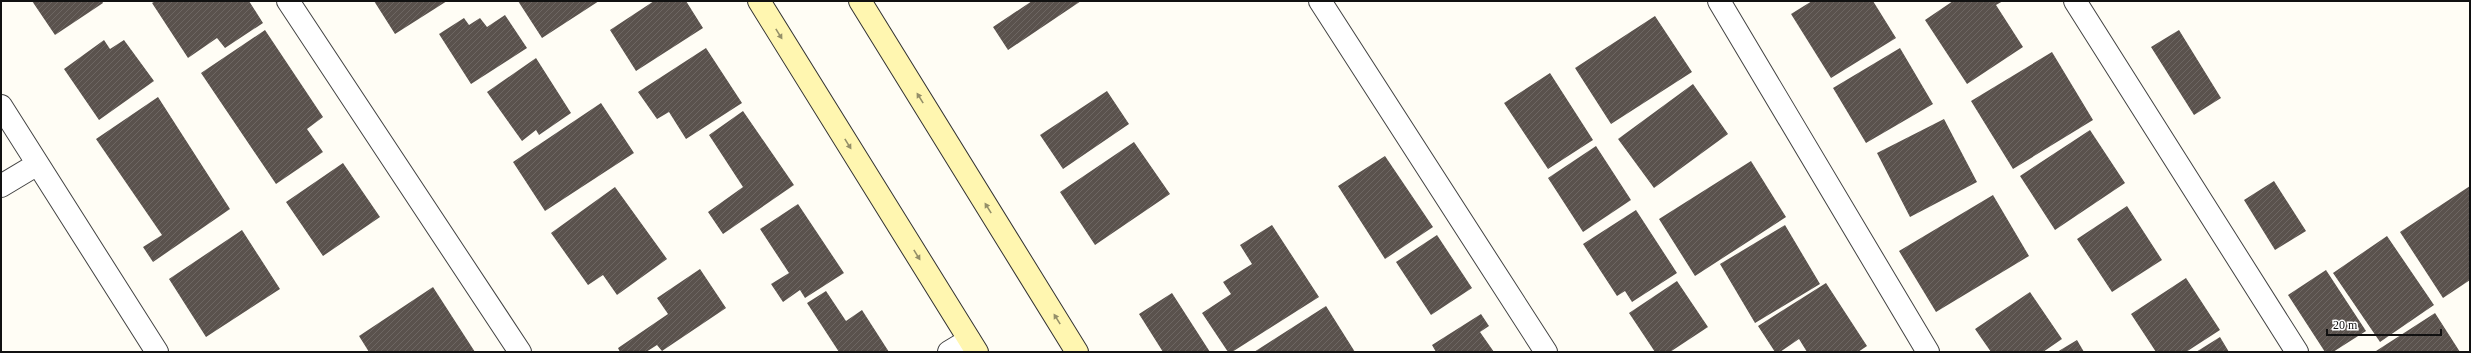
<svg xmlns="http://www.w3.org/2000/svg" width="2471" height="353" font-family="'Times New Roman',serif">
<defs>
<pattern id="building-hatch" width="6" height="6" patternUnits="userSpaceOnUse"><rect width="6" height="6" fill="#5a524d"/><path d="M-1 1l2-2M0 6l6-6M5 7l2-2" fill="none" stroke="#6d6662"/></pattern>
</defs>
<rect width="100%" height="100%" fill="#fffdf5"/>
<path fill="url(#building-hatch)" d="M32,1H102L103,3L55,35Z
M155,1H249L263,23L225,48L217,38L188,58L152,3Z
M374,1H447L395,34Z
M518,1H599L542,38Z
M654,1H686L703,28L636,71L610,30Z
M1032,1H1081L1008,50L993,27Z
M1812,1H1873L1896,38L1831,78L1791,14Z
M1953,1H2003L1996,5L2023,47L1967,84L1925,20Z
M505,15L527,48L471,84L439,34L464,18L469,25L480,18L487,27Z
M1655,16L1692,72L1611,124L1575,68Z
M265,30L323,117L307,129L323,152L276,184L201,73Z
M2179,30L2221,98L2194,115L2151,47Z
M104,40L110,49L124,40L154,81L99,120L64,69Z
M706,48L742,103L686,139L669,112L657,119L638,92Z
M1900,48L1933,104L1866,143L1833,88Z
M2052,52L2093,120L2013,169L1971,101Z
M536,58L571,113L539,135L536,130L522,141L487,92Z
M1550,73L1593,140L1548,169L1504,103Z
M1693,84L1728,134L1654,188L1618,139Z
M1107,91L1129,124L1063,169L1040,135Z
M158,97L230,209L153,262L143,247L162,235L96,139Z
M601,103L634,153L545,211L513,162Z
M743,111L794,185L723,234L708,212L743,187L709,135Z
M1944,119L1977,182L1910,217L1877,153Z
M2090,130L2125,183L2055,230L2020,176Z
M1134,142L1170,194L1095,245L1060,192Z
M1596,146L1631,200L1583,232L1548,178Z
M1385,156L1433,227L1385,259L1338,186Z
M1751,161L1786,217L1695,276L1659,219Z
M343,163L380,217L323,256L286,202Z
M2274,181L2306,231L2275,250L2244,200Z
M2470,186V280L2443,298L2400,232Z
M615,187L667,259L617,295L603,275L588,285L551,233Z
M1993,195L2029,256L1936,312L1899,251Z
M798,204L844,273L805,298L800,290L783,302L771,284L789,273L760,229Z
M2127,206L2162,260L2112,292L2077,239Z
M1636,210L1677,273L1632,302L1625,291L1617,296L1583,244Z
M1272,225L1319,297L1232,352H1228L1202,313L1231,294L1223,282L1252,264L1240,245Z
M1785,225L1820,284L1755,323L1720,264Z
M242,230L280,289L206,337L169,279Z
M1437,235L1472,288L1431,315L1396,262Z
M2387,236L2434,305L2380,342L2333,273Z
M700,269L726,308L662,351L657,345L646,352H620L618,348L668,314L657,298Z
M2326,270L2366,331L2333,352H2325L2288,295Z
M2186,278L2220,330L2186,352H2156L2131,314Z
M1677,281L1708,327L1670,352H1655L1629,313Z
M1826,283L1867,346L1858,352H1807L1799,339L1780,352H1775L1758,326Z
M433,287L475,352H369L359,336Z
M826,291L846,321L862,310L889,352H839L807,303Z
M2030,292L2062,339L2043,352H1991L1975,329Z
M1172,293L1210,352H1163L1139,314Z
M1326,306L1355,352H1254Z
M2435,313L2460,352H2376V351Z
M1481,314L1489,326L1480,332L1494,352H1436L1432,345Z
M2220,337L2229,352H2196Z
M2077,340L2084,352H2057Z"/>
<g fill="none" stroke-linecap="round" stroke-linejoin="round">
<defs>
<path id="minor" d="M288,1L520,352
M1320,1L1546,352
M1719,1L1928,352
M2075,1L2297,352
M1,106L157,352
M1,186L36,165
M949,352L969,340"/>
<path id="secondary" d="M759,1L977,352
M860,1L1077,352"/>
</defs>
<use href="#minor" stroke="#444" stroke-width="24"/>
<use href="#secondary" stroke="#333" stroke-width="24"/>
<use href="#minor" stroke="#fff" stroke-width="22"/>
<use href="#secondary" stroke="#fff6b0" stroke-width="22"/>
</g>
<defs><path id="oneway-solid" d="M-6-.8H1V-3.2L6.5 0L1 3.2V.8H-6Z"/></defs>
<g fill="#948f68">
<use href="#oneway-solid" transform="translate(779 34) rotate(58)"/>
<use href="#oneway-solid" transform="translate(920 98) rotate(-122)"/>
<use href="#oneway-solid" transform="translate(848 144) rotate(58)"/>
<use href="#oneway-solid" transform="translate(988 208) rotate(-122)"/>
<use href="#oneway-solid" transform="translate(917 255) rotate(58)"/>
<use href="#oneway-solid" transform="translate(1057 319) rotate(-122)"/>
</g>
<rect width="2471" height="353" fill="none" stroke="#111111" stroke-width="4"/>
<path d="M2327 329v6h114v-6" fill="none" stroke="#111111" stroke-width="2"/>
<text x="2333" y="329" font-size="12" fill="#111111" stroke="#ffffff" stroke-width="3" paint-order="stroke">20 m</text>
</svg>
